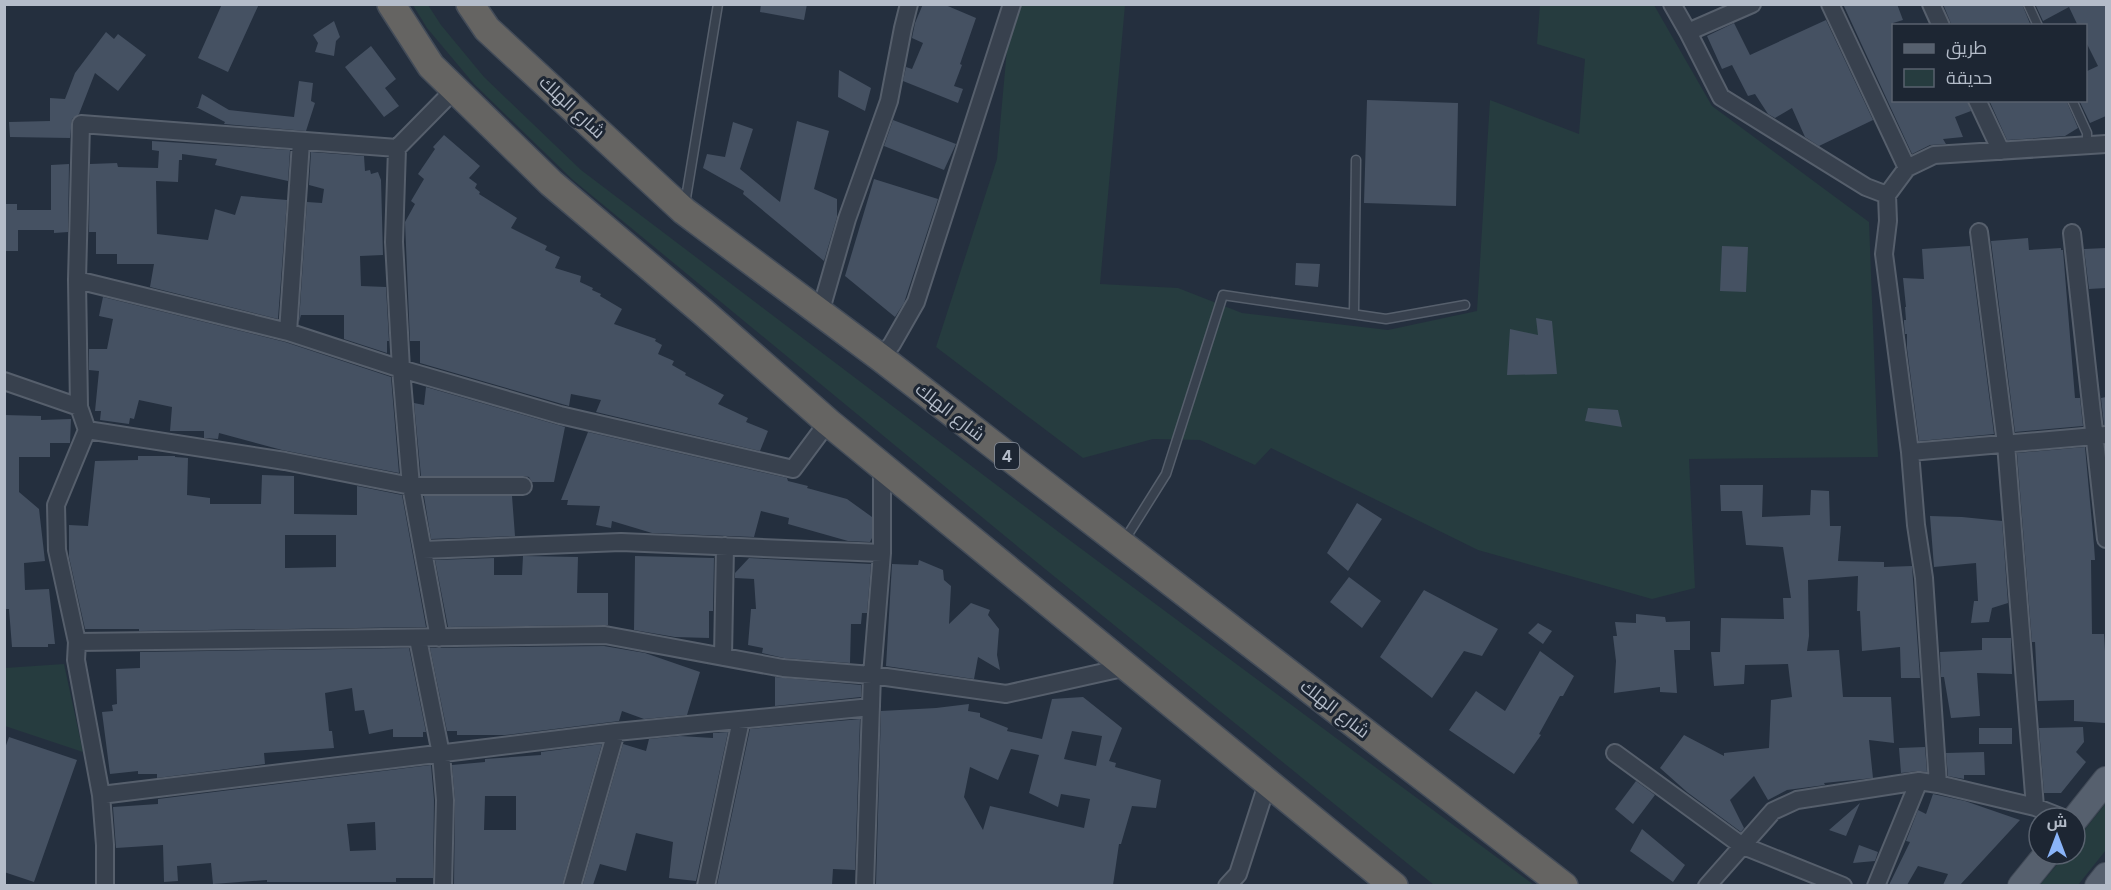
<svg xmlns="http://www.w3.org/2000/svg" width="2111" height="890" font-family="Inter,Cairo,sans-serif">
<rect width="100%" height="100%" fill="#242f3e"/>
<path fill="#263c3f" d="M413,5H428L441,25L484,77L581,170L1060,533L1534,885H1434L1034,560L573,180L474,84L427,28Z
M1011,5H1125L1100,284L1178,288L1242,313L1388,330L1477,311L1490,100L1579,134L1585,59L1537,44L1540,5H1654L1712,106L1869,222L1878,457L1689,459L1695,588L1652,599L1478,550L1271,448L1255,465L1200,440L1153,439L1083,458L936,347L997,159Z
M64,664L83,752L5,726V668Z
M2106,803V850L2078,885H2040L2066,854H2075V842Z"/>
<path fill="#455162" fill-rule="evenodd" d="M222,4H259L228,72L198,58Z
M761,4H807L804,20L760,12Z
M923,4H943L976,18L960,64L962,65L954,86L963,89L958,103L903,81L906,67L912,69L923,43L912,38L915,23Z
M1843,4H1897L1903,20L1893,23V100H1967L1971,111L1955,117L1963,137L1943,139L1946,144L1930,145L1912,154Z
M1943,4H2022L2031,26H1952Z
M2035,4H2106V116L2090,123L2079,100H2085V72L2098,66L2085,40V26H2078L2069,7L2043,21Z
M1826,20L1873,120L1819,146L1805,137L1792,108L1775,118L1768,114L1755,94L1748,96L1732,65L1722,69L1707,36L1734,23L1750,55Z
M334,21L340,37L336,41L334,56L315,52L318,43L313,35Z
M106,32L114,39L118,34L146,55L118,91L95,73L79,114L72,119L70,138L10,137L9,122L50,121V98L65,99L75,73Z
M371,46L396,79L385,88L399,106L384,117L345,67Z
M839,70L871,88L865,111L838,97Z
M299,81L313,83L311,101L315,103L306,131L224,124L225,122L196,107H198L202,94L229,110L294,117Z
M1367,100L1458,103L1456,206L1364,203Z
M1989,100H2066L2078,128L2065,136L2007,140Z
M893,120L956,144L944,170L884,146Z
M797,121L829,131L814,189L837,199V217L824,261L743,194L744,191L703,168L707,154L725,157L733,122L753,129L740,169L780,202Z
M444,135L480,166L469,178L477,184L475,188L480,192L479,194L517,218L511,228L547,246L545,250L560,257L555,268L581,276L580,282L593,288L592,290L601,294L600,296L622,309L614,324L656,339L655,341L662,345L658,354L674,361L672,365L686,373L685,375L724,395L718,404L748,418L746,422L768,431L760,451L596,412L601,400L571,394L569,406L420,363V341H410L405,222L415,204L411,201L424,179L418,174L435,149L433,147Z
M152,141L290,150L288,181L215,165L217,159L182,154V160H179L178,182L156,181L157,234L208,240L215,209L235,215L241,196L287,200L278,319L150,287L154,264H117V254H96V232H89L90,164L117,163L118,167L158,168L159,151L152,150Z
M311,152L364,156L365,171L370,170L371,174L378,172L381,180L383,255L360,256L361,286L386,287L389,341H387V353L344,339V315H301L299,322L307,202L322,203L324,189L309,185Z
M69,164L68,232L54,233V230H18V251H4V204H17V210H51V165Z
M874,179L938,199L904,303L895,317L845,276Z
M2028,238L2029,250L2061,248V250H2063L2075,398H2080L2083,426L2015,432L1991,241Z
M1722,246L1748,247L1746,292L1720,291Z
M1970,246L1994,434L1919,441L1907,348V334H1905L1904,323V320H1906L1905,307H1906L1903,278L1924,279L1922,249Z
M2106,248V288L2089,289L2084,249Z
M1296,263L1320,264L1318,287L1295,285Z
M103,297L285,342L391,377L399,473L282,450L219,433L218,439L204,438V431H170L172,407L139,400L134,419L130,418L129,424L100,420L101,411H95L99,371L89,370V349H107L113,319L99,316Z
M1536,318L1552,321L1557,374L1507,375L1510,329L1538,335Z
M426,387L565,427L554,482H532L529,477L523,476H421L414,403L424,405Z
M2106,397V425H2104L2101,398Z
M1588,408L1618,410L1622,427L1585,421Z
M4,415L41,416V420L71,419L70,443H50V457H19V492L39,509L45,561L24,563L25,590L49,589L55,644H48V647H12L9,609H6L4,573Z
M588,432L787,478L788,481L808,486L807,488L847,499L872,517V538L870,542L848,541L788,524L789,518L761,511L754,537L652,533L612,521L611,528L596,525L600,506L567,505L568,500H561Z
M2085,447L2094,545L2095,560H2091L2092,634H2104L2106,668V716L2105,723L2074,721V700L2038,701L2035,642H2032L2017,453Z
M138,456H175V457L188,458L187,495L210,498V504H261L262,475L294,476V514L357,515V486L402,495L426,627L139,631V629H85L69,557V525L88,526L95,461L138,460ZM285,535H336V567L285,568Z
M1720,485H1763L1762,517L1810,515L1811,490L1829,491L1830,526H1841L1838,561L1884,562V567L1912,566L1920,678H1901L1900,647L1862,651L1860,611H1857L1858,576L1808,580L1809,636L1807,651L1839,650L1843,697H1891L1894,743L1869,740L1873,778L1824,783L1825,785L1787,790L1768,800L1754,776L1730,800L1744,828L1741,832L1687,792L1660,768L1684,735L1724,756V753L1769,748L1771,700L1792,697L1788,664L1745,665L1744,684L1714,686L1711,652H1720L1721,618L1784,619L1783,598H1791L1783,547L1746,545L1742,511H1721Z
M424,496H512L515,536L431,539Z
M1357,503L1382,519L1348,571L1327,553Z
M1930,516L1962,517L2002,521L2008,603L1992,608L1989,622L1971,623L1974,601H1978L1976,563L1934,567Z
M523,556L578,557L577,593H608V625L448,627L435,560L494,558V575H522Z
M635,556L714,558L713,611H709V638L675,637L634,630Z
M749,558L871,564L867,613H862L861,624H851L850,663L784,658L762,653L763,648L748,645L751,609H756L754,579L735,578V573Z
M919,560L943,570L944,580L951,586L949,624L971,603L990,610L988,615L999,629L997,655L1000,670L978,657L974,679L886,666L892,564L918,565Z
M1349,577L1381,601L1362,628L1330,602Z
M1424,590L1498,629L1482,656L1464,651L1432,698L1380,657Z
M1636,614L1665,617L1666,622L1690,621V650H1674L1677,693L1660,692V687L1614,693L1616,661L1613,636H1617L1615,622L1636,623Z
M1538,623L1552,631L1543,644L1528,633Z
M1982,638H2011L2012,674L1977,673L1980,716L1951,718L1944,677H1941L1940,652L1982,650Z
M604,646L645,653L700,672L687,715L644,719L622,711L619,721L505,735H457V731H447L430,648Z
M409,648L426,732H423V737H393V729L369,734L364,710L355,711L352,688L325,693L329,731H332L334,748L264,753L265,764L157,778V774H138V771L110,774L102,712L113,711L112,705L117,704L116,669L140,668V652Z
M1540,651L1574,676L1563,696H1560L1539,734L1541,735L1514,774L1449,730L1476,691L1505,711Z
M775,677L861,685V697L775,706Z
M1083,697L1122,728L1109,761L1116,763L1115,767L1161,780L1156,808L1132,806L1121,844H1119L1113,885L876,884L881,711L936,708L969,704L968,711L980,713V717L1008,728L1007,731L1042,739L1052,699ZM1072,731L1102,736L1096,766L1064,759ZM1011,749L1039,755L1029,793L1058,807L1061,794L1090,799L1084,828L990,806L983,830L964,797L970,767L998,780Z
M860,719L855,870L833,869L832,885H717L750,729Z
M2083,727L2084,742L2076,752L2086,762L2061,793H2044L2039,728Z
M1979,728H2012V744H1979Z
M728,732L696,881L669,878L673,842L636,833L626,871L600,864L593,885L583,884L623,744L646,751L649,739L680,736L713,738V733Z
M9,737L77,760L34,882L4,872V751Z
M602,744L562,885H454L455,800L452,765L485,762V759L541,755V752ZM485,796H516V830H484Z
M1925,747L1927,772L1918,771L1901,773L1899,748Z
M1984,752L1985,775H1964V779L1948,776L1946,753Z
M431,765L434,800L433,878H396V882H267V880L213,884L211,863L177,866L178,881L164,882L163,845L116,848L113,807L158,804V799ZM375,822L376,850L350,851L347,824Z
M1636,781L1655,795L1633,824L1615,809Z
M1933,794L1965,801L2020,820L1960,885H1943L1948,874L1918,866L1907,885H1889L1910,842L1906,841L1918,810L1926,814Z
M1860,803L1846,836L1829,830Z
M1642,829L1685,865L1673,882L1630,851Z
M1859,845L1878,852L1875,861L1853,863Z"/>
<g fill="none" stroke-linecap="round" stroke-linejoin="round">
<defs>
<path id="service" d="M2028,4L2038,26
M2072,100L2087,133V144
M685,204L718,4
M1354,313L1356,160
M1124,541L1166,474L1223,295L1386,319L1465,305"/>
<path id="minor" d="M1672,4L1688,32L1721,97L1866,187L1887,195L1888,221L1884,254L1910,452L1916,525L1924,578L1938,784L2035,807L2063,818
M1830,4L1907,168
M1931,4L1941,26
M1688,32L1752,4
M1977,100L2001,151
M397,148L394,242L401,369L411,486L439,638
M1887,195L1907,168L1934,155L2106,144
M1979,232L2006,444L2035,807
M2072,233L2106,539
M77,280L288,332L401,369L560,415L793,469L828,422
M820,313L847,219L889,101L903,28L909,4
M288,332L301,142
M881,358L892,344L916,302L1012,4
M4,381L79,407
M87,430L285,461L411,486H523
M1910,452L2106,435
M423,550L621,542L882,553V467
M418,639L441,754L445,800L443,886
M77,642L605,635L783,668L872,675L1006,694L1127,667
M723,657L725,546
M1615,753L1741,845L1843,886
M101,795L616,732L871,707
M105,886V845L101,795L76,660L77,642L57,550L56,505L87,430L79,407L77,280L81,124L397,148L455,89
M572,886L616,732
M706,886L741,720
M865,886L872,675L882,553
M1227,886L1238,874L1268,781
M1707,886L1773,811L1797,800L1919,781L1938,784
M1876,886L1919,781"/>
<path id="primary" d="M2075,819L2106,780
M2021,886L2047,854
M2098,886L2106,876"/>
<path id="trunk" d="M391,4L431,66L551,183L703,312L828,422L1394,886
M470,4L487,29L684,211L881,358L1564,886"/>
</defs>
<use href="#service" stroke="#565f6c" stroke-width="11"/>
<use href="#minor" stroke="#565f6c" stroke-width="20"/>
<use href="#primary" stroke="#414a57" stroke-width="28"/>
<use href="#trunk" stroke="#434c59" stroke-width="30"/>
<use href="#service" stroke="#38414e" stroke-width="8"/>
<use href="#minor" stroke="#38414e" stroke-width="16"/>
<use href="#primary" stroke="#56606e" stroke-width="26"/>
<use href="#trunk" stroke="#656462" stroke-width="27"/>
</g>
<g text-anchor="middle" stroke-width="6" stroke-linejoin="round" paint-order="stroke">
<rect fill="#1d2633" stroke="#878f9c" stroke-width="1.5" x="995" y="443" width="24" height="26" rx="4.5"/>
<g font-size="16" font-weight="bold" fill="#b4bcc9">
<text x="1007" y="462">4</text>
</g>
<g font-size="18" fill="#b4bcc9" stroke="#1d2633">
<text transform="translate(572 107) rotate(43)" y="6">شارع الهلك</text>
<text transform="translate(950 412) rotate(38)" y="6">شارع الهلك</text>
<text transform="translate(1335 709) rotate(38)" y="6">شارع الهلك</text>
</g>
</g>
<rect width="2111" height="890" fill="none" stroke="#b4bcc9" stroke-width="12"/>
<rect x="1892" y="24" width="195" height="78" fill="#1d2633" stroke="#59626f" stroke-width="1.5"/>
<rect x="1904" y="44" width="30" height="9" fill="#56606e" stroke="#59626f" stroke-width="1.5"/>
<text x="1946" y="54" font-size="18" fill="#b4bcc9">طريق</text>
<rect x="1904" y="69" width="30" height="18" fill="#263c3f" stroke="#59626f" stroke-width="1.5"/>
<text x="1946" y="84" font-size="18" fill="#b4bcc9">حديقة</text>
<g transform="translate(2057 836)"><circle r="28" fill="#1d2633" stroke="#59626f" stroke-width="1.5"/>
<path d="M0-4.5L10 22L0 15L-10 22Z" fill="#8ab4f8"/>
<text y="-9" font-size="16" font-weight="bold" text-anchor="middle" fill="#b4bcc9">ش</text>
</g>
</svg>
